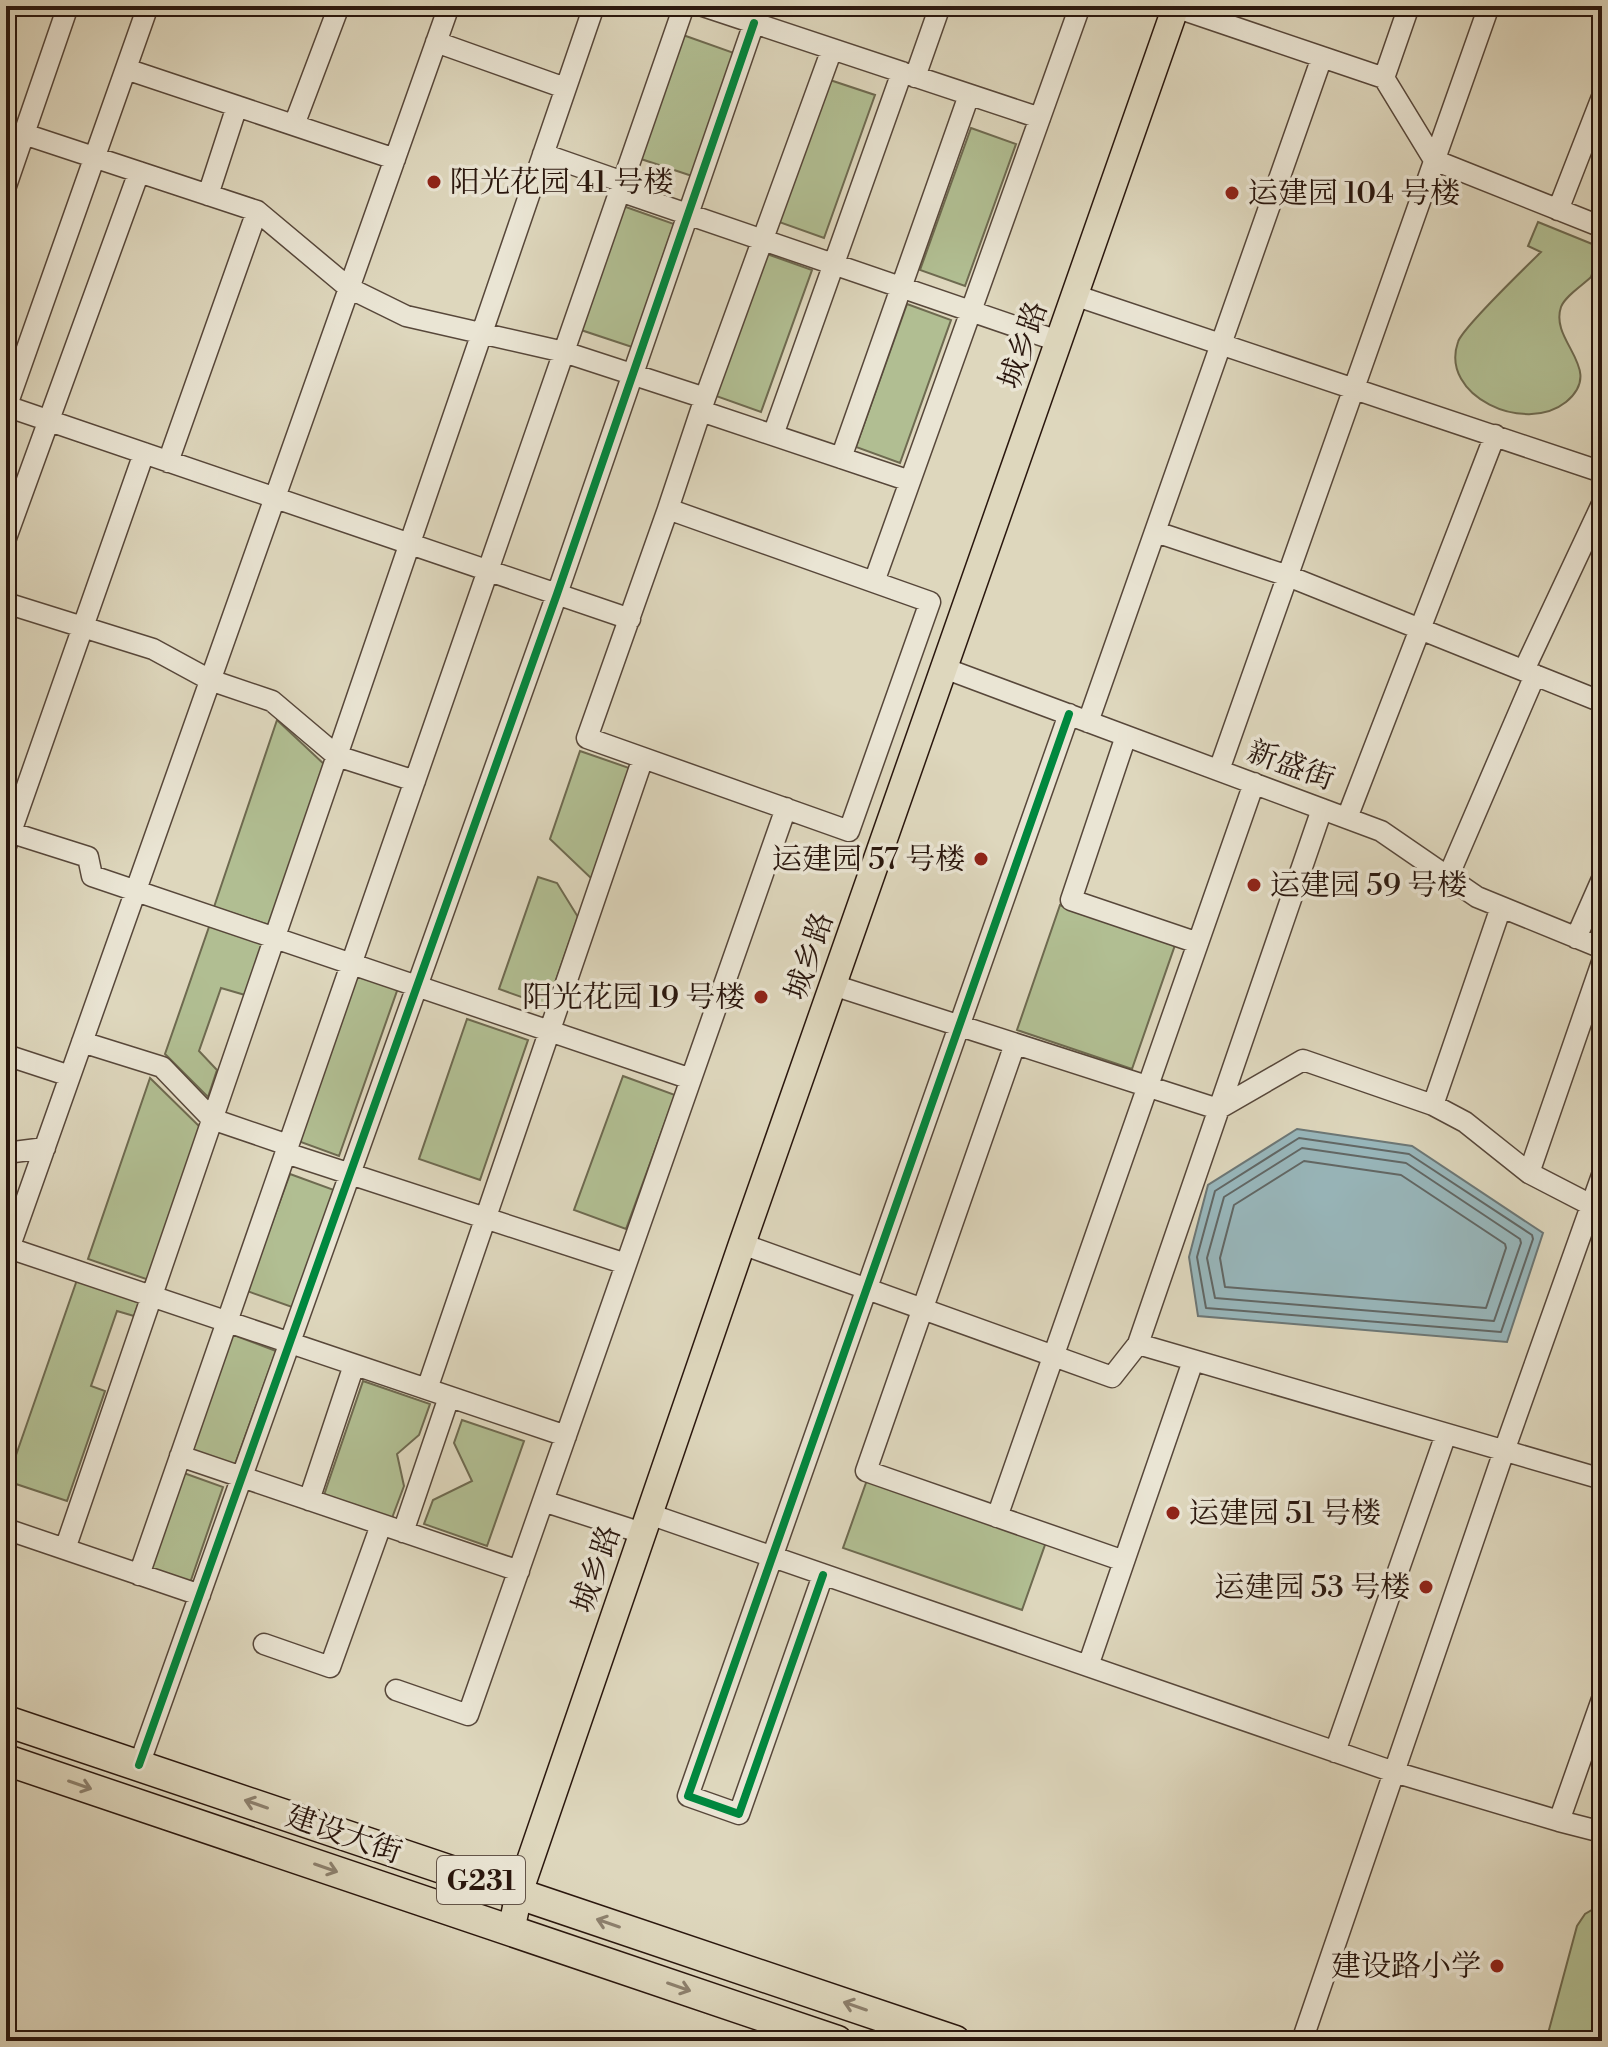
<svg xmlns="http://www.w3.org/2000/svg" width="1608" height="2047" font-family="'Libre Bodoni','Noto Serif SC',serif">
<rect width="100%" height="100%" fill="#ded7bd"/>
<filter id="stains"><feTurbulence type="fractalNoise" baseFrequency=".0025" numOctaves="4"/><feColorMatrix values="0 0 0 0 .2 0 0 0 0 .09 0 0 0 0 .02 0 0 0 .5 -.17"/></filter>
<radialGradient id="worn" r=".72"><stop offset=".6" stop-color="#630" stop-opacity="0"/><stop offset="1" stop-color="#630" stop-opacity=".3"/></radialGradient>
<path fill="#b1be92" stroke="#6e6a50" stroke-width="2" d="M683,35L734,53L692,176L641,159Z
M830,80L875,95L824,238L779,222Z
M971,128L1016,144L965,286L920,270Z
M623,206L674,224L632,347L581,330Z
M1538,222L1602,248V274L1593,271L1591,277C1583,285 1565,296 1561,307C1549,342 1606,369 1566,402C1525,435 1439,396 1458,342C1462,328 1526,267 1541,252L1528,246Z
M767,254L812,270L761,412L716,396Z
M907,304L951,320L900,463L856,447Z
M277,720L326,766L272,926L214,907Z
M580,751L632,769L594,881L550,839Z
M538,877L557,883L578,917L547,1006L499,989Z
M1060,905L1175,945L1132,1069L1017,1030Z
M210,924L263,942L245,995L221,988L199,1051L217,1070L208,1097L165,1054Z
M357,974L398,988L339,1156L298,1141Z
M467,1019L528,1040L480,1180L419,1159Z
M623,1076L675,1095L626,1229L574,1210Z
M150,1078L201,1128L149,1280L88,1259Z
M290,1174L334,1190L292,1307L247,1291Z
M78,1277L140,1299L134,1316L117,1311L91,1386L105,1391L67,1501L7,1481Z
M231,1334L276,1351L233,1470L188,1454Z
M363,1381L430,1404L419,1435L397,1454L404,1486L392,1518L324,1495Z
M462,1420L524,1441L487,1546L424,1524L433,1500L472,1481L454,1443Z
M181,1472L223,1487L190,1583L148,1568Z
M867,1480L1046,1542L1022,1610L843,1548Z
M1602,1904V2041H1546L1577,1926L1585,1914Z"/>
<path fill="#98b7bc" stroke="#6c7776" stroke-width="2" d="M1297,1129L1412,1146L1543,1233L1507,1342L1198,1316L1189,1257L1208,1185Z"/>
<g fill="none" stroke-linecap="round" stroke-linejoin="round">
<path stroke="#616765" stroke-width="2" d="M1299,1138L1409,1154L1532,1235L1533,1239L1501,1332L1206,1308L1197,1257L1215,1191Z
M1302,1148L1406,1163L1520,1239L1521,1243L1494,1321L1215,1298L1207,1258L1224,1197Z
M1304,1161L1401,1175L1505,1244L1506,1248L1486,1308L1225,1287L1220,1258L1234,1205Z"/>
<defs>
<path id="minor" d="M703,6L1040,118
M436,42L565,88
M1322,57L1384,78L1434,160L1602,227
M126,69L395,159
M915,77L940,6
M1384,78L1409,6
M294,125L339,6
M24,134L257,211L349,288L406,316L564,352L705,398L668,509
M543,154L623,182
M6,186L68,6
M620,191L1058,341
M208,195L237,106
M1558,210L1602,97
M1074,295L1602,472
M705,398L832,49
M6,406L630,619
M6,408L148,6
M701,411L910,481
M773,435L902,72
M841,458L969,95
M168,462L257,211
M668,509L930,602L849,831L587,738Z
M1156,532L1288,576L1602,702
M6,538L139,172
M874,582L1080,6
M6,603L153,649L210,680L272,701L337,756L415,781
M944,668L1381,831L1477,897L1602,948
M1524,670L1602,504
M1088,722L1322,57L1175,7
M1126,736L1071,900L1198,943
M1219,770L1489,6
M1347,818L1495,435
M6,831L88,857L92,876L691,1079
M6,846L144,453
M1448,877L1535,675
M1576,938L1602,879
M833,985L1218,1109L1303,1060L1433,1105L1465,1122L1529,1173L1591,1205
M82,1042L162,1067L212,1119L288,1145
M1015,1044L866,1471L1124,1561
M6,1055L70,1076
M1433,1105L1501,907
M6,1153L45,1148
M286,1153L626,1264
M1529,1173L1602,962
M742,1244L1112,1377L1138,1344L1602,1479
M9,1248L566,1436
M6,1257L449,6
M1138,1344L1322,809
M427,1389L643,758
M180,1456L519,1571
M309,1500L354,1365
M543,1501L642,1533
M649,1514L1394,1772L1559,1821L1602,1699
M997,1517L1254,783
M6,1529L200,1595
M403,1532L449,1397
M65,1549L594,6
M139,1575L684,6
M823,1575L739,1814L688,1796L1069,714
M264,1644L330,1667L381,1525
M1088,1666L1193,1361
M396,1690L468,1715L786,808
M1335,1752L1446,1434
M139,1765L557,594L754,23
M1559,1821L1602,1832
M1302,2041L1504,1451L1602,1175"/>
<path id="major" d="M511,1931L519,1893L742,1244L1176,6"/>
<path id="highway" d="M6,1721L955,2041
M6,1760L837,2041"/>
</defs>
<use href="#minor" stroke="#57473a" stroke-width="23"/>
<use href="#major" stroke="#2a170e" stroke-width="29"/>
<use href="#highway" stroke="#2a170e" stroke-width="33"/>
<use href="#minor" stroke="#eae5d4" stroke-width="20"/>
<use href="#major" stroke="#ded7bd" stroke-width="26"/>
<use href="#highway" stroke="#ded7bd" stroke-width="30"/>
<defs>
<path id="cycleway" d="M823,1575L739,1814L688,1796L1069,714
M139,1765L557,594L754,23"/>
</defs>
<use href="#cycleway" stroke="#eae5d4" stroke-width="13"/>
<use href="#cycleway" stroke="#00873e" stroke-width="8"/>
</g>
<defs><path id="oneway-shaft" d="M-6 0H5M1.5-3L5.5 0L1.5 3" fill="none" stroke-width="1.6" stroke-linecap="round" stroke-linejoin="round" transform="scale(2)"/></defs>
<g stroke="#8d816e">
<use href="#oneway-shaft" transform="translate(80 1785) rotate(19)"/>
<use href="#oneway-shaft" transform="translate(256 1804) rotate(-161)"/>
<use href="#oneway-shaft" transform="translate(326 1868) rotate(19)"/>
<use href="#oneway-shaft" transform="translate(608 1923) rotate(-161)"/>
<use href="#oneway-shaft" transform="translate(679 1987) rotate(19)"/>
<use href="#oneway-shaft" transform="translate(855 2006) rotate(-161)"/>
</g>
<g fill="#8f2418" stroke="#eae5d4" stroke-width="3">
<circle cx="434" cy="182" r="8"/>
<circle cx="1232" cy="193" r="8"/>
<circle cx="981" cy="859" r="8"/>
<circle cx="1254" cy="885" r="8"/>
<circle cx="761" cy="997" r="8"/>
<circle cx="1173" cy="1513" r="8"/>
<circle cx="1426" cy="1587" r="8"/>
<circle cx="1497" cy="1966" r="8"/>
</g>
<g text-anchor="middle" stroke-width="7" stroke-linejoin="round" paint-order="stroke">
<rect fill="#eae5d4" stroke="#645549" stroke-width="2" x="437" y="1856" width="88" height="48" rx="6"/>
<g font-size="28" font-weight="bold" fill="#2a170e">
<text x="481" y="1890">G231</text>
</g>
<g font-size="30" fill="#2a170e" stroke="#eae5d4" text-anchor="start">
<text x="450" y="192">阳光花园 41 号楼</text>
<text x="1248" y="203">运建园 104 号楼</text>
<text x="965" y="869" text-anchor="end">运建园 57 号楼</text>
<text x="1270" y="895">运建园 59 号楼</text>
<text x="745" y="1007" text-anchor="end">阳光花园 19 号楼</text>
<text x="1189" y="1523">运建园 51 号楼</text>
<text x="1410" y="1597" text-anchor="end">运建园 53 号楼</text>
<text x="1481" y="1976" text-anchor="end">建设路小学</text>
</g>
<g font-size="30" fill="#2a170e" stroke="#eae5d4">
<text transform="translate(1023 345) rotate(-71)" y="10">城乡路</text>
<text transform="translate(1291 765) rotate(20)" y="10">新盛街</text>
<text transform="translate(809 956) rotate(-71)" y="10">城乡路</text>
<text transform="translate(596 1569) rotate(-71)" y="10">城乡路</text>
<text transform="translate(344 1834) rotate(19)" y="10">建设大街</text>
</g>
</g>
<rect width="1608" height="2047" fill="none" stroke="#ded7bd" stroke-width="32"/>
<rect x="8" y="8" width="1592" height="2031" fill="none" stroke="#2a170e" stroke-width="4"/>
<rect x="16" y="16" width="1576" height="2015" fill="none" stroke="#2a170e" stroke-width="2"/>
<rect width="100%" height="100%" filter="url(#stains)"/>
<rect width="100%" height="100%" fill="url(#worn)"/>
</svg>
